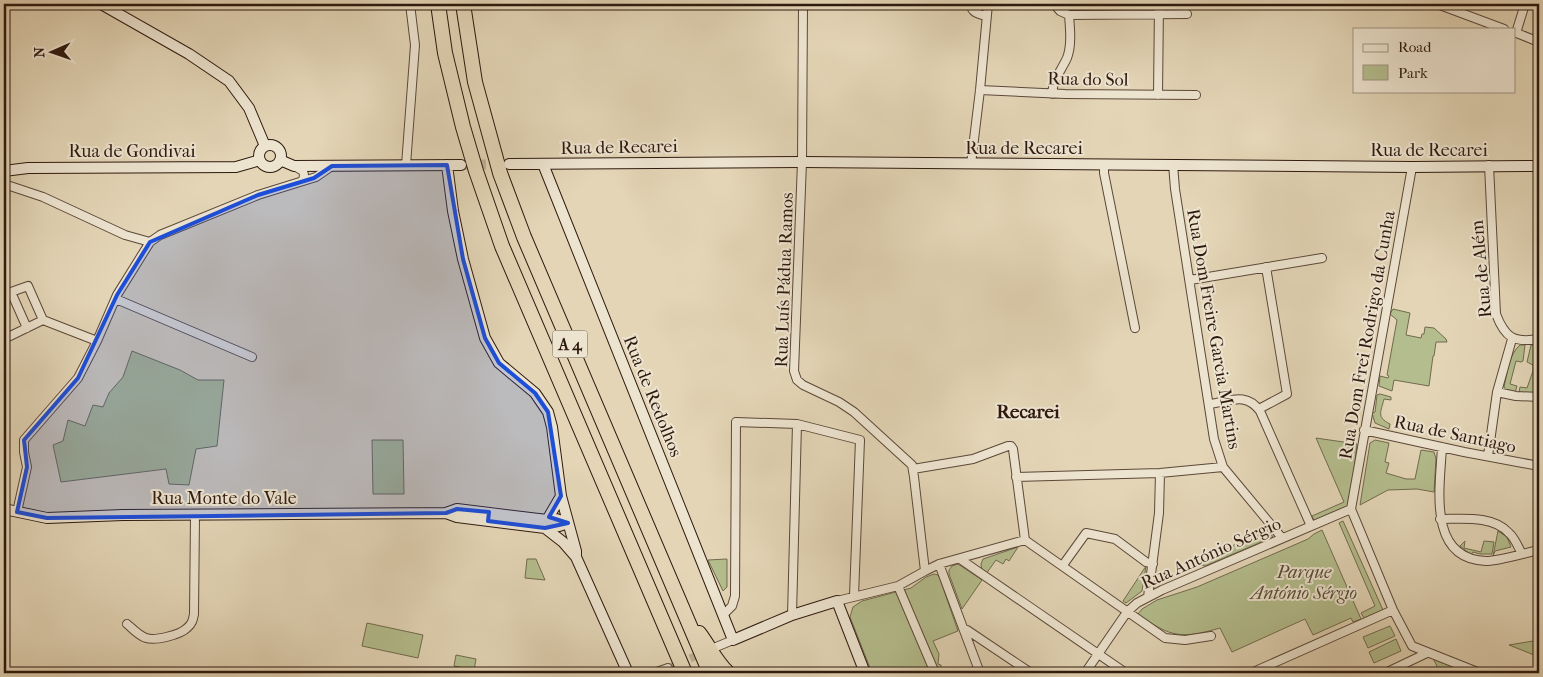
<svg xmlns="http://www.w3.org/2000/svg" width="1543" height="677" font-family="'IM FELL French Canon',serif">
<rect width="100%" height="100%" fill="#e3d5b6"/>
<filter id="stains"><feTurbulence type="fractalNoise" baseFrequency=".004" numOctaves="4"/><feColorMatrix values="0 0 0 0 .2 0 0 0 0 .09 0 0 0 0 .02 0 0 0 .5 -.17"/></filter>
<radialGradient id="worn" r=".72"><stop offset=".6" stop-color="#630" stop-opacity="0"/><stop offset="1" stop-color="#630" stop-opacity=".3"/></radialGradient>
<path fill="#b4bd8d" stroke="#716b4e" d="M1393,309L1410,313L1406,335L1421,338L1422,334H1424L1425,327L1434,328L1446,339L1447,342H1436L1434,356H1433L1429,386L1394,380L1392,391L1379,386L1380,376L1388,378L1389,376L1387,375L1397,320L1390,314Z
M1520,345H1525L1523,361L1521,362L1516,361L1510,384L1517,386L1515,393L1506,390L1504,387C1507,374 1509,354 1520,345Z
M1531,345H1539V394L1519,392L1520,387L1527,388L1533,371V365L1527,362Z
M132,351L180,370L198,380H224L217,446L196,449L189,485L169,484L166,469L61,482L53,445L63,441L68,420L85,426L93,405L103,407L109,393L123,377Z
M1380,394L1391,397V400L1384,399C1381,412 1376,417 1390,424L1389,429L1375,423L1372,413L1375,412L1377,395Z
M1316,438L1357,444L1350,507L1315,523L1312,516L1344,502Z
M372,440H403L404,494H373Z
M1375,440L1389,443L1385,462L1389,463L1386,473L1406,479H1415L1421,450L1434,452L1436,459L1434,492L1417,489L1388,490L1360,505L1370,443Z
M1343,521L1383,610L1364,618L1361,613L1375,606L1340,525L1339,523Z
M1265,526L1273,537L1205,566L1201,565Z
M1322,530L1361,619L1353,622L1351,618L1313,635L1305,619L1232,652L1220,628C1182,639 1171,638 1138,614L1142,609L1157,600L1197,587L1285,549L1308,539L1314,534Z
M1498,531L1507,537L1511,547L1495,551L1493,556Z
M1465,541L1464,548L1481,552L1484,541L1494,542L1492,554H1480L1473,552L1471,555L1460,546Z
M1018,547L1009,561L1006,559L1003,564L996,560L986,574L982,572L981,564L983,559Z
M527,559H536L545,580L525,578Z
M727,559V587L723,591L708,560Z
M958,564L982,580L962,609L949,574V570L952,566Z
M1146,566L1142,591L1126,603L1123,601Z
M934,574L938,575L940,579L958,631L933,641L939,654L938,664L941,665V673H872L850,617L853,607L862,601L911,588L926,577Z
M367,623L423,635L418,658L362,646Z
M1390,626L1395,636L1368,648L1363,637Z
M1396,639L1401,651L1374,663L1369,652Z
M1539,640V657L1509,645Z
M456,655L476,659L474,670L454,666Z
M1433,658L1476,673H1440Z"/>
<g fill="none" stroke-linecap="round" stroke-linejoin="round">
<path stroke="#bfaf95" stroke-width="8" stroke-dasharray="8 4" stroke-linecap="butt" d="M668,668L703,653"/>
<path stroke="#bfaf95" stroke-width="10" stroke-dasharray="10 5" stroke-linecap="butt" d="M461,165L503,164"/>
<defs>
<path id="street" d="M803,4L802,162L794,371L797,380L803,385L839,402L854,412L912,465L914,477L925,571
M971,4C971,13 979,14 986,16
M1054,4L1060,11L1069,15L1187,14
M1437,4L1504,29
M1514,32L1539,42
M1516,33L1525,4
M980,90L1065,94L1196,95
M1052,94C1053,79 1061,71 1067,58C1072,45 1070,28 1069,15
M1158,95L1159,4
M971,164L980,90L988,4
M1173,164L1175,189L1214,439L1223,467L1282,538
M406,165L415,45L410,4
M1104,165V173L1135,328
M1489,165L1496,314C1505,338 1514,343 1539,339
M303,181L316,177L332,166
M4,184L43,197L125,235L150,242
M1190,280L1322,258
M116,299L252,357
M27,328L11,292L28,286L43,320
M4,339L43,320L97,341
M1497,392L1516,396L1539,397
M1210,404C1231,401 1246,392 1260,411L1311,526
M1259,409L1287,394L1266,267
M1364,430L1464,452L1539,466
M1442,447C1440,487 1427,559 1486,561C1499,561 1525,553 1539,550
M1488,456L1497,392L1512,339
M1016,477L1160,473L1223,467
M1351,509L1412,167
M1351,509L1393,610L1412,646L1480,673
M17,512L27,467L24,452V440L78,378L97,341L117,295L150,242L160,235L258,195L303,181L304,175L303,171L294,166
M1440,519C1462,519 1493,515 1509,533C1515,538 1518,547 1522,554
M1025,540L1165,638L1185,640L1211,636
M960,559L1126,673
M939,564L980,673
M1063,565L1086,533L1115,539L1146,562L1153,564
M898,586L935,673
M1148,597L1159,513L1160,473
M837,601L898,586L925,571L939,564L1025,540L1013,449L1011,446H1008L973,459L913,469
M723,615L732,606L735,596L736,422L797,424L860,440L854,596
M792,615L797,424
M127,624C133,629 139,636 146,638C155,641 180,635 187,628C192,624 193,620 194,614L195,515
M964,630H967L1031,673
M716,647L733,640
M4,663L5,673
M654,673L668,668
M1085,673L1127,612L1137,603L1162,590L1351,509
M1251,673L1393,610
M1385,673L1427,653"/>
<path id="secondary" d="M101,4L189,54L229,81L249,108L265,146
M259 156a11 11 0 1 1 22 0a11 11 0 1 1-22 0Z
M280,160L294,166L461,165
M509,164L802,162L1412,167L1539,166
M543,164L733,640L792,615L837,601L865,673
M447,165L453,211L463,259L485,338L499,363L535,393L548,412L552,427L561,496L576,551V557L628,673
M4,171L28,168L236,167L260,160
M4,509L47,518L123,515L446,513L457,509L547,520L556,519L568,523
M446,513L457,517L545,528L559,526L568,523
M547,520L561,496
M545,528L563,542L576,557"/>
<path id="highway" d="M438,4L445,53L463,127L476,171L502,246L685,673
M463,4L475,82L500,173L524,237L710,673
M699,633C709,646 716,662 728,673"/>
</defs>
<use href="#street" stroke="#5b4839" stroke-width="10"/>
<use href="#secondary" stroke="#2e190f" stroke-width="12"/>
<use href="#highway" stroke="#2e190f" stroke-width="16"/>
<use href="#street" stroke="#ede4d0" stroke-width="8"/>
<use href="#secondary" stroke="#ede4d0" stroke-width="10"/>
<use href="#highway" stroke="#e3d5b6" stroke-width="14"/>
</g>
<path fill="#1d4ed8" fill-opacity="0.2" stroke="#1d4ed8" stroke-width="4" stroke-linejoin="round" d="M447,165L463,259L485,338L499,363L535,393L548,412L561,496L549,517L568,523L545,528L488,521L489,512L457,509L446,513L47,518L17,512L27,467L24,440L78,378L117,295L150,242L258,195L314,178L332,166Z"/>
<g text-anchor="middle" stroke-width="4" stroke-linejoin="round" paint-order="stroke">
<rect fill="#ede4d0" stroke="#675649" stroke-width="1" x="552.5" y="330.5" width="35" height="27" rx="4"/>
<g font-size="16" font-weight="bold" fill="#2e190f">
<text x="570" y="350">A 4</text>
</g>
<g font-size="18" fill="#2e190f" stroke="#ede4d0">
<text transform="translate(1088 79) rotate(1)" y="6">Rua do Sol</text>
<text transform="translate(619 147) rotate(-1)" y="6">Rua de Recarei</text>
<text x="1024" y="154">Rua de Recarei</text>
<text x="1429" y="156">Rua de Recarei</text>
<text x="132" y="157">Rua de Gondivai</text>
<text transform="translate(1481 269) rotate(-95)" y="6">Rua de Além</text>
<text transform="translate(784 280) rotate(-88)" y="6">Rua Luís Pádua Ramos</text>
<text transform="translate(1214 329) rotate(80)" y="6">Rua Dom Freire Garcia Martins</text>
<text transform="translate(1367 335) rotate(-80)" y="6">Rua Dom Frei Rodrigo da Cunha</text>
<text transform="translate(653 396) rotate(68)" y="6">Rua de Redolhos</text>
<text transform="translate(1455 434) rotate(12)" y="6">Rua de Santiago</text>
<text x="224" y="504">Rua Monte do Vale</text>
<text transform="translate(1211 553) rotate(-24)" y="6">Rua António Sérgio</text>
</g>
<g font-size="18" font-style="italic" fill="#564a35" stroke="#ede4d0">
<text x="1304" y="578">Parque<tspan x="1304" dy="21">António Sérgio</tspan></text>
</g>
<g font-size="19" font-weight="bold" fill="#2e190f" stroke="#ede4d0">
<text x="1028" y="418">Recarei</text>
</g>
</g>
<rect width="1543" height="677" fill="none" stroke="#e3d5b6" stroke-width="20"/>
<rect x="5" y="5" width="1533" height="667" fill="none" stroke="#2e190f" stroke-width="2.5"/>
<rect x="10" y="10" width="1523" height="657" fill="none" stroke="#2e190f"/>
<rect x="1353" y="28" width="162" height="65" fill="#ede4d0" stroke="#a19383"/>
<rect x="1363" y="44" width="25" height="8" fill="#ede4d0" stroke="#a19383"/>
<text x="1398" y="52" font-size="15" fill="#2e190f">Road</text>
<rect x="1363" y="65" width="25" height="15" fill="#b4bd8d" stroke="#a19383"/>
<text x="1398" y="78" font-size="15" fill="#2e190f">Park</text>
<g transform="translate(52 52) rotate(268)" stroke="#ede4d0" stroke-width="4" paint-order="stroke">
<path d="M0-4L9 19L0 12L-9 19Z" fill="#2e190f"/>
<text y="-8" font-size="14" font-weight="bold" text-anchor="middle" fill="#2e190f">N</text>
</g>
<rect width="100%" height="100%" filter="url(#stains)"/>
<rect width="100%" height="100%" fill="url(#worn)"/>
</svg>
